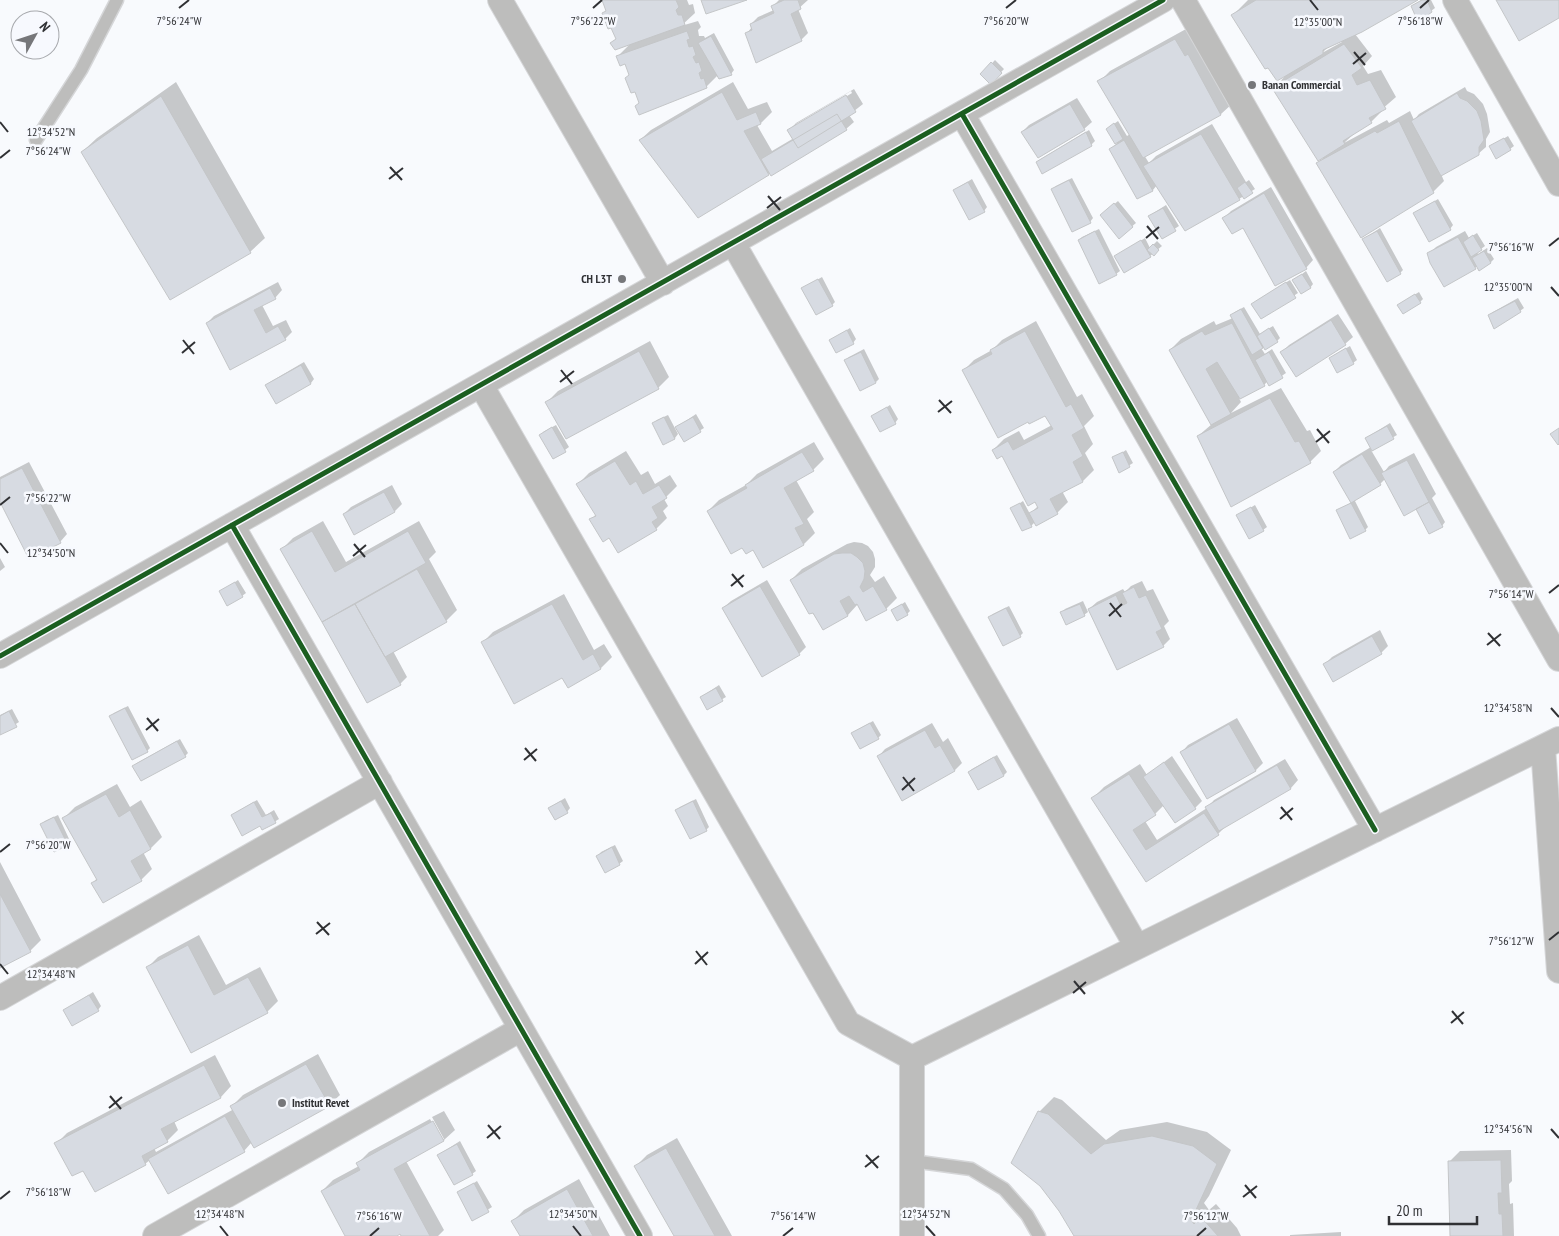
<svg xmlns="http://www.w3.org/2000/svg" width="1559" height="1236" font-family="'PT Sans Narrow',sans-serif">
<rect width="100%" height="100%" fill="#f8fafd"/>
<path fill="#0003" fill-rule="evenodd" d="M603,0H687L689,5L693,4L695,13L681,26L698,21L701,27L698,30L699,36H704L705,38L714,33L734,70L731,74L718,75L706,87L640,103L626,63L618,56L631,43L617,38L603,14L607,10Z
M779,0H808L798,9L808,33L801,40L747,33L752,27L751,24L758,17L774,10L772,7Z
M1248,0H1415L1355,34L1372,56L1363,66L1368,74L1381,70L1396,97L1381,110L1382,111L1371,122L1356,132L1344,143L1387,120L1389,123L1410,111L1414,120L1419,114L1465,87L1467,91L1474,94L1483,104L1487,114L1490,132L1486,139V147L1478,154L1441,174L1444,181L1433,192L1318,163L1324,157L1274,88L1286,75L1233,15ZM1341,40L1342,42L1322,53L1329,46Z
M1421,0H1431L1435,8L1431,11L1412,6Z
M1186,29L1232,104L1221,114L1144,155L1149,163L1156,156L1212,124L1246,182L1249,180L1255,189L1239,199L1186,229L1157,185L1153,190L1138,198L1110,150L1117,143L1107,129L1118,121L1127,136L1130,134L1099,82L1110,71Z
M995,60L1004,69L991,83L982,74Z
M176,82L265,238L250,252L82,152L97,138Z
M733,82L748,109L767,102L772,112L761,123L757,125L772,151L794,138L789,131L796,123L854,89L863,104L849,115L854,122L846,129L768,174L640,140L651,130ZM851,91L852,93L796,127V124Z
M1077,98L1092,122L1084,129L1038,156L1022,132L1029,125Z
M1089,130L1095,141L1091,145L1043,172L1037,162L1041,159Z
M1508,136L1514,146L1510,149L1490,147Z
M1072,178L1093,218L1090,222L1053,189L1056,186Z
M972,179L987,207L984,211L954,190Z
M1271,187L1313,260L1306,268L1243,226L1224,218L1231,211Z
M1438,199L1453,225L1450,229L1415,213Z
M1118,201L1136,223L1119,237L1105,212Z
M1166,205L1179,226L1162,237L1149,216Z
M1380,228L1403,270L1400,273L1364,239Z
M1099,229L1120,271L1116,274L1079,240L1082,237Z
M1465,231L1469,238L1477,233L1485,246L1477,252L1478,254L1487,248L1494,259L1491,262L1479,269L1477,266L1475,268L1429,254L1436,247Z
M1145,238L1150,248L1157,241L1162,246L1150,256H1116Z
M1306,271L1313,284L1310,288L1294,280Z
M822,277L835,302L832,305L803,288Z
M1290,280L1298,293L1261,317L1256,301Z
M278,282L282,290L275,298L262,305L273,326L286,320L292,332L285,339L207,323L214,316Z
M1419,292L1423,299L1420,302L1398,305Z
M1518,298L1524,308L1520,311L1489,315L1493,312Z
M1244,307L1260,334L1273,326L1280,338L1277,341L1261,348L1265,354L1272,349L1286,373L1270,384L1268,381L1264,385L1239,398L1241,402L1231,413L1281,388L1307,431L1310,430L1321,451L1310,462L1198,436L1212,424L1170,350L1181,339L1214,321L1216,325L1233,318L1232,315L1235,312Z
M1338,314L1353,337L1345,344L1282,352L1289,345Z
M1036,321L1077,397L1082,394L1094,416L1084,426L1093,444L1085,453L1094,470L1083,481L1062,491L1068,502L1057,513L1035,522L1031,526L1011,509L1023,501L1030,514L1038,506L1002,455L993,450L1004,439L1019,431L1024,440L1052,425L1046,414L963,371L974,360L992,350L1002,340Z
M850,328L856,339L853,343L831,340Z
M650,341L669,377L658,388L547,402L558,391Z
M1350,346L1357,360L1353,363L1334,355Z
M864,349L879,379L876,382L845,361L849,357Z
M304,362L314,379L311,383L276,402L266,385L270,382Z
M890,405L898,419L895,423L873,416Z
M696,414L704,428L684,440L677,427Z
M668,415L678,434L675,438L663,443L654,423L657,420Z
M1390,423L1397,435L1371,450L1384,472L1389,466L1414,453L1436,494L1432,498L1445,522L1442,526L1417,510L1385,479L1380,484L1354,499L1368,527L1365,530L1337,511L1352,502L1334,472L1341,465L1371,447L1366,438Z
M556,425L569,447L554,458L543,432Z
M814,442L824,459L813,470L796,480L814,512L807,519L815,533L804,544L764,566L754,548L708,511L719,500L746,485L757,474Z
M1126,450L1133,463L1120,471L1114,458Z
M626,451L641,475L648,471L655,484L670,475L677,486L664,499L668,506L663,511L667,518L656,529L610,537L591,520L596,514L578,484L589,473Z
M29,462L67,534L60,542L0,499V477Z
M392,485L402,504L395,511L355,533L344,514L351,507Z
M1255,505L1267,527L1263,530L1237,516Z
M323,521L346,562L419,521L436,552L429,559L457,610L446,621L393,651L407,677L400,684L368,702L282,549L293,538Z
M854,542L862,543L868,546L873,552L875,559V567L870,575L875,582L884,576L897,598L886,609L858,604L848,615L823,629L791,580L802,569L847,544Z
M0,558L5,567L0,571Z
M238,580L246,593L242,596L220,592Z
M767,580L806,647L799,654L723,608L731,601Z
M1142,581L1147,591L1153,589L1169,621L1164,626L1170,639L1163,646L1089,609L1097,602L1123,589L1125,592L1131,586Z
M564,594L594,650L604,644L612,657L601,668L568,686L563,677L482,643L493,632Z
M1083,601L1088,612L1084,615L1062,613L1065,609Z
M905,602L910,611L907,614L893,610Z
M1009,606L1023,633L1020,636L990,617L993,614Z
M1380,630L1388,646L1381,653L1325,664L1332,657Z
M719,685L726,697L707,708L701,697Z
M128,706L150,748L147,751L111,717L114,713Z
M12,709L19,722L0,734V715Z
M1237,718L1263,763L1256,770L1208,798L1181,753L1188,745Z
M873,721L881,735L878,738L852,733Z
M932,723L943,742L948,738L962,763L955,770L902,799L878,757L885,749Z
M180,739L188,753L185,756L134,766L137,763Z
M997,755L1007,772L1004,775L979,789L969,772L972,769Z
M1172,756L1202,801L1195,808L1164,805L1155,814L1145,821L1157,840L1207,808L1214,800L1285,759L1298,780L1291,788L1227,825L1218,834L1146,880L1093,798L1104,787L1140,764L1147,775Z
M117,784L130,807L141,800L162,837L151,848L143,852L152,869L141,880L93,883L97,878L64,818L75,807Z
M565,798L570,808L567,812L549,808Z
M696,799L709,827L706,830L677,810L680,807Z
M257,800L266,815L274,810L279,819L263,829L261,825L232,815Z
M58,815L70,841L67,844L42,824L45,821Z
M615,845L623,861L619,864L598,856L601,852Z
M0,862L41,940L30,951L0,967Z
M199,935L226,985L260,967L278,1001L267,1012L192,1051L147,968L158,957Z
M93,992L101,1006L98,1010H65Z
M318,1054L340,1095L329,1105L252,1142L244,1151L150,1160L145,1164L83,1169L56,1144L67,1133L215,1055L231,1086L221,1097L174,1121L178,1130L167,1141L154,1148L156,1152L234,1109L232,1106L243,1095Z
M1054,1097L1062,1100L1106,1140L1120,1130L1167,1122L1207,1132L1231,1150L1209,1196L1204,1203L1209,1210L1216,1204L1237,1228L1241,1236H1075L1039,1112Z
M444,1111L455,1130L444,1140L406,1161L444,1230L438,1236H402L401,1232L396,1236H347L322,1191L333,1180L359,1166L358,1163L369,1152L430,1119L441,1139H444L432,1117Z
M677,1138L732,1236H676L636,1166L647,1155Z
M460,1141L476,1171L472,1174L438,1155Z
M1511,1150L1512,1181L1509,1184L1510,1204L1513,1203L1514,1236H1451L1449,1162L1460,1151Z
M579,1179L610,1236H521L513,1221L524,1210Z
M477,1181L492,1207L473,1219L458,1193Z
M1341,1232V1236H1290V1235Z"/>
<path fill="#d7dbe2" stroke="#c4c6c8" d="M602,0H676L679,7L676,10L678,15H682L685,25L615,50L610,43L616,39L611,28L608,29L602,13L606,11Z
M701,0H747L706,14Z
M784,0H798L801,9L791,14L802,41L756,63L745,33L752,30L750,24L774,13L771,6Z
M1256,0H1418L1362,32L1323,50V54L1277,81L1268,68L1265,69L1231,15Z
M1422,0H1427L1432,12L1418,22L1411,6Z
M1496,0H1559V18L1519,41Z
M687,31L690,39L687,40L689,47L693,46L696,55L693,57L696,63L699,62L702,71L699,73L701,79L704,78L707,88L639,115L635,106L639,103L635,92L631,93L625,78L629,75L625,64L620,66L616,56Z
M711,36L732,75L719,79L698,43Z
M1175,39L1185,56L1188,54L1221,115L1143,158L1097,81Z
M1344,44L1362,68L1352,75L1357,85L1370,80L1386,109L1369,118L1372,123L1343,141L1345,144L1318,161L1272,88Z
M991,62L1002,73L991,85L980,74Z
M722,92L737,120L756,112L761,124L744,131L769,175L698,218L639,140Z
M1457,93L1460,98L1467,101L1477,111L1481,121L1484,140L1479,147V155L1441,176L1411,121Z
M846,95L856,112L798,148L787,130Z
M161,96L251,253L170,300L81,152Z
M1070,104L1085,130L1038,158L1021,132Z
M837,114L847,130L771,176L761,159Z
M1399,121L1434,193L1361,238L1316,163L1375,131L1377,133Z
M1114,123L1123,139L1115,144L1106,129Z
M1086,132L1092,146L1042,174L1036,162Z
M1201,134L1240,200L1185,231L1143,166Z
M1504,138L1511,150L1496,159L1489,146Z
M1124,140L1153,191L1137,199L1109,149Z
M1069,180L1091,223L1072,232L1051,189Z
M968,182L985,212L969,220L953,190Z
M1245,182L1253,193L1244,199L1237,188Z
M1264,193L1307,269L1275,286L1243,228L1232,234L1222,218Z
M1435,201L1451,230L1429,242L1413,213Z
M1114,203L1133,227L1119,239L1100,215Z
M1163,208L1176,231L1162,239L1148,216Z
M1095,231L1117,275L1099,284L1078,240Z
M1377,231L1401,274L1387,282L1362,239Z
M1473,235L1482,250L1471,257L1463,242Z
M1458,237L1476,269L1444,287L1430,263L1427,253Z
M1141,240L1151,257L1124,273L1114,256Z
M1153,244L1159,250L1154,256L1147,250Z
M1484,251L1491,263L1479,271L1472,258Z
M1302,274L1311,288L1301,294L1292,280Z
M818,279L833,306L816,315L801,288Z
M1286,282L1296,298L1261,319L1251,304Z
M270,288L276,299L254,310L266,333L278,326L286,340L230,370L206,323Z
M1415,294L1421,303L1403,314L1397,305Z
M1515,301L1521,312L1494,329L1488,315Z
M1241,309L1263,348L1252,355L1230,315Z
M1331,320L1346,345L1296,377L1280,352Z
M1232,323L1265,386L1240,399L1217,362L1206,369L1231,414L1211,425L1169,350L1202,331L1205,335Z
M1269,328L1278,342L1265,350L1257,336Z
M847,330L854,344L836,353L829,340Z
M1025,331L1066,407L1071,404L1084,428L1072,435L1083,456L1073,462L1083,482L1050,499L1058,514L1036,526L1029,513L1038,508L1035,502L1028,506L1002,456L997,459L992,450L1008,441L1013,450L1053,429L1045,416L1029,424L1028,422L998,438L962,370L992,354L990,350Z
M1346,348L1354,364L1337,373L1329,358Z
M639,351L659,389L566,439L545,402Z
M861,352L876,383L860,391L844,360Z
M1269,352L1283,378L1269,386L1255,360Z
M301,365L311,384L276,404L265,385Z
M1270,398L1295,442L1299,441L1311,463L1231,507L1197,436Z
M887,407L896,424L880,432L871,416Z
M664,417L675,439L663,445L652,423Z
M693,417L701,432L684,442L675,427Z
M1387,426L1394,439L1372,451L1365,438Z
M552,427L566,452L553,459L539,435Z
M1559,428V444L1558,445L1550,434Z
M802,452L814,471L784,488L804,524L795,528L804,545L763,568L753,550L746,554L742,548L731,554L707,511L747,488L745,485Z
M1123,452L1130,467L1119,473L1112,457Z
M1362,454L1381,485L1351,503L1333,472Z
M1407,460L1429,502L1404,516L1381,473Z
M615,461L630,485L636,481L643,494L659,485L667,498L652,507L658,518L652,522L657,530L618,553L609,538L603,542L589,519L596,516L576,484Z
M22,468L61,543L29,559L0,502V479Z
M384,492L395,512L354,535L343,514Z
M1429,502L1443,527L1429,534L1416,509Z
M1020,503L1032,527L1022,531L1010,508Z
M1351,503L1366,531L1350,539L1336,510Z
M1251,507L1264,531L1249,539L1236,515Z
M312,531L335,572L408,531L426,563L322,622L280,549Z
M842,553H851L857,557L863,563L865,571L864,579L860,587L863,592L873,586L887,610L866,621L857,604L855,605L849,596L840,601L848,616L823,630L813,613L809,614L790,580L834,554Z
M417,569L447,622L385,657L355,604Z
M235,582L243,597L227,606L219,591Z
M760,586L800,655L762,677L722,608Z
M1134,587L1139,598L1146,595L1162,629L1156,632L1164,647L1117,670L1088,609L1116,595L1121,606L1127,603L1122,593Z
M355,604L401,685L367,703L322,622Z
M552,604L583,660L593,654L601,669L568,688L562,678L514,704L481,642Z
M902,604L908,615L897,621L891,610Z
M1080,604L1085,616L1066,625L1060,612Z
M1006,608L1021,637L1003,646L988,617Z
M1372,636L1382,654L1333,682L1323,664Z
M716,688L723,701L707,710L700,697Z
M125,708L148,752L132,760L109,716Z
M9,711L17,727L0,735V716Z
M870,723L879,739L860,749L851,733Z
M1229,724L1256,771L1207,799L1180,752Z
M925,730L935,748L940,745L955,771L902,801L877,756Z
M177,741L186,757L141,781L132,766Z
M994,757L1004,776L978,790L968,772Z
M1164,762L1196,809L1175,823L1143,777Z
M1277,765L1291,789L1219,831L1205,807Z
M1129,774L1156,815L1133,830L1146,850L1204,813L1219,835L1146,882L1091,798Z
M106,794L119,817L130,810L151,849L131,861L142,881L103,903L91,883L97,880L62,818Z
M561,801L568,813L555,820L548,808Z
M693,801L707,831L690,839L675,810Z
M254,802L262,817L271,813L276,823L262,830L260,826L242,836L231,815Z
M54,817L68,845L54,852L40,824Z
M612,847L620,865L605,873L596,856Z
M0,894L31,952L0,968Z
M188,945L214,995L248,977L268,1013L191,1053L146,967Z
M89,995L99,1011L72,1026L63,1010Z
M306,1064L330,1106L254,1148L230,1106Z
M204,1065L221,1098L161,1129L168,1142L142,1156L146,1165L95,1192L83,1171L72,1176L54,1143Z
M1038,1111L1048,1114L1091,1154L1104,1144L1152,1136L1193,1146L1217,1164L1195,1212L1190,1218L1194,1224L1201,1217L1218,1236H1074L1059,1211L1040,1186L1011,1163Z
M225,1116L245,1152L168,1194L148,1159Z
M433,1121L444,1141L394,1169L430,1236H401L400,1234L397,1236H345L321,1191L360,1170L356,1163Z
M457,1144L473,1175L454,1185L437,1155Z
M666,1148L715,1236H674L634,1166Z
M1501,1160L1502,1193H1498L1499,1214H1502L1503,1236H1450L1448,1161Z
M474,1183L489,1212L472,1221L457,1192Z
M567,1189L593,1236H520L511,1221Z"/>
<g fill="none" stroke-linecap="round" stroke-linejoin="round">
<defs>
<path id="service" d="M36,140L81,70L117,0
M912,1161L971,1169L1004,1189L1027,1215L1039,1236"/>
<path id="minor" d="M500,0L663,283
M1183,0L1559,659
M1455,0L1559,184
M962,114L1375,830
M733,243L1137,947
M481,385L848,1023L912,1058
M232,525L640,1236
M0,656L1163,0
M1543,747L1559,971
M0,998L380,782
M912,1058L1559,739
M912,1058V1236
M155,1236L521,1029"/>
</defs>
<use href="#service" stroke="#d5d6d8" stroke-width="15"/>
<use href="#minor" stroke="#d5d6d8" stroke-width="26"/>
<use href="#service" stroke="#bdbdbc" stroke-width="12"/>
<use href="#minor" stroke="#bdbdbc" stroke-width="24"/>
<defs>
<path id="cycleway" d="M962,114L1375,830
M232,525L640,1236
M0,656L1163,0"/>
</defs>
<use href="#cycleway" stroke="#f7f9fe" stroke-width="8"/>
<use href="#cycleway" stroke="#1b5e20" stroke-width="5"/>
</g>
<path fill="none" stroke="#303134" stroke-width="2" d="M1310,0L1318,10M179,8L189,0M593,8L602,0M1006,8L1016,0M1420,8L1429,0M1354,52L1365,65M1353,64L1366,53M0,122L8,132M0,158L10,150M390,167L402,180M389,179L403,168M768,196L780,210M767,208L781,197M1147,226L1158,239M1146,238L1159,227M1549,246L1559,238M1551,287L1559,296M183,340L194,354M182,353L195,342M561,370L572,384M560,382L574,371M939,400L951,413M938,412L952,401M1317,429L1329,443M1316,442L1330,431M0,505L10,497M0,543L8,553M354,544L365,557M353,556L366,545M732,574L743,587M731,586L744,575M1549,593L1559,585M1110,603L1121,617M1109,616L1122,604M1488,633L1500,646M1487,645L1501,634M1551,708L1559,717M147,718L158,731M146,730L159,719M525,748L536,761M524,760L537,749M903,777L914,791M902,790L915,778M1281,807L1292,820M1280,819L1293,808M0,852L10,844M317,922L329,935M316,934L330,923M1549,940L1559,932M696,951L707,965M0,964L8,974M695,964L708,952M1074,981L1085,994M1073,993L1086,982M1452,1011L1463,1024M1451,1023L1464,1012M110,1096L121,1109M109,1108L122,1097M488,1125L500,1139M1551,1129L1559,1138M487,1138L501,1126M866,1155L878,1168M865,1167L879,1156M1245,1185L1256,1198M1243,1197L1257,1186M0,1199L10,1191M220,1226L228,1236M573,1226L581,1236M926,1226L935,1236M370,1236L379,1228M783,1236L793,1228M1197,1236L1206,1228"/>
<g fill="#76777a" stroke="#f7f9fe" stroke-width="2">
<circle cx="1252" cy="85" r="5"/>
<circle cx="622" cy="279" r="5"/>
<circle cx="282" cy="1103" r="5"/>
</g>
<g text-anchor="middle" stroke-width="5" stroke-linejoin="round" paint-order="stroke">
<g font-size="12" font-weight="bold" fill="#303134" stroke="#f7f9fe" text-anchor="start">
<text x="1262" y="89">Banan Commercial</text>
<text x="612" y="283" text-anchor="end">CH L3T</text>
<text x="292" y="1107">Institut Revet</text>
</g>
</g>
<g font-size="12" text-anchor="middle" fill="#303134" stroke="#f7f9fe" stroke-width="5" stroke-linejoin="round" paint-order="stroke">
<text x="179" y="25">7°56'24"W</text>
<text x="593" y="25">7°56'22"W</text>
<text x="1006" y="25">7°56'20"W</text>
<text x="1420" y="25">7°56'18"W</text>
<text x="1318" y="26">12°35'00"N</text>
<text x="51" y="136">12°34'52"N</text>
<text x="48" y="155">7°56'24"W</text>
<text x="1511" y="251">7°56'16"W</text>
<text x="1508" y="291">12°35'00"N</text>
<text x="48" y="502">7°56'22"W</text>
<text x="51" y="557">12°34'50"N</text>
<text x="1511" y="598">7°56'14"W</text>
<text x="1508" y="712">12°34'58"N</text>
<text x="48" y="849">7°56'20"W</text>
<text x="1511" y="945">7°56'12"W</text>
<text x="51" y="978">12°34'48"N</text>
<text x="1508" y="1133">12°34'56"N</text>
<text x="48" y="1196">7°56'18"W</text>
<text x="220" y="1218">12°34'48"N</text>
<text x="573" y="1218">12°34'50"N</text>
<text x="926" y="1218">12°34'52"N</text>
<text x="379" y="1220">7°56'16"W</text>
<text x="793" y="1220">7°56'14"W</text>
<text x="1206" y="1220">7°56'12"W</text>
</g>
<g transform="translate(35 35) rotate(50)"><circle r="24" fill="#f7f9fe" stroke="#a7a9ad"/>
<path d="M0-4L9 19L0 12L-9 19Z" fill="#76777a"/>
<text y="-8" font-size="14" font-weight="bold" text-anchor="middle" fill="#303134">N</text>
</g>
<path d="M1389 1216v8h88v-8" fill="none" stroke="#303134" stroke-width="2.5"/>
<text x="1396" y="1216" font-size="15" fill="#303134" stroke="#f7f9fe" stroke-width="4" paint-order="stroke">20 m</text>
</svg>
